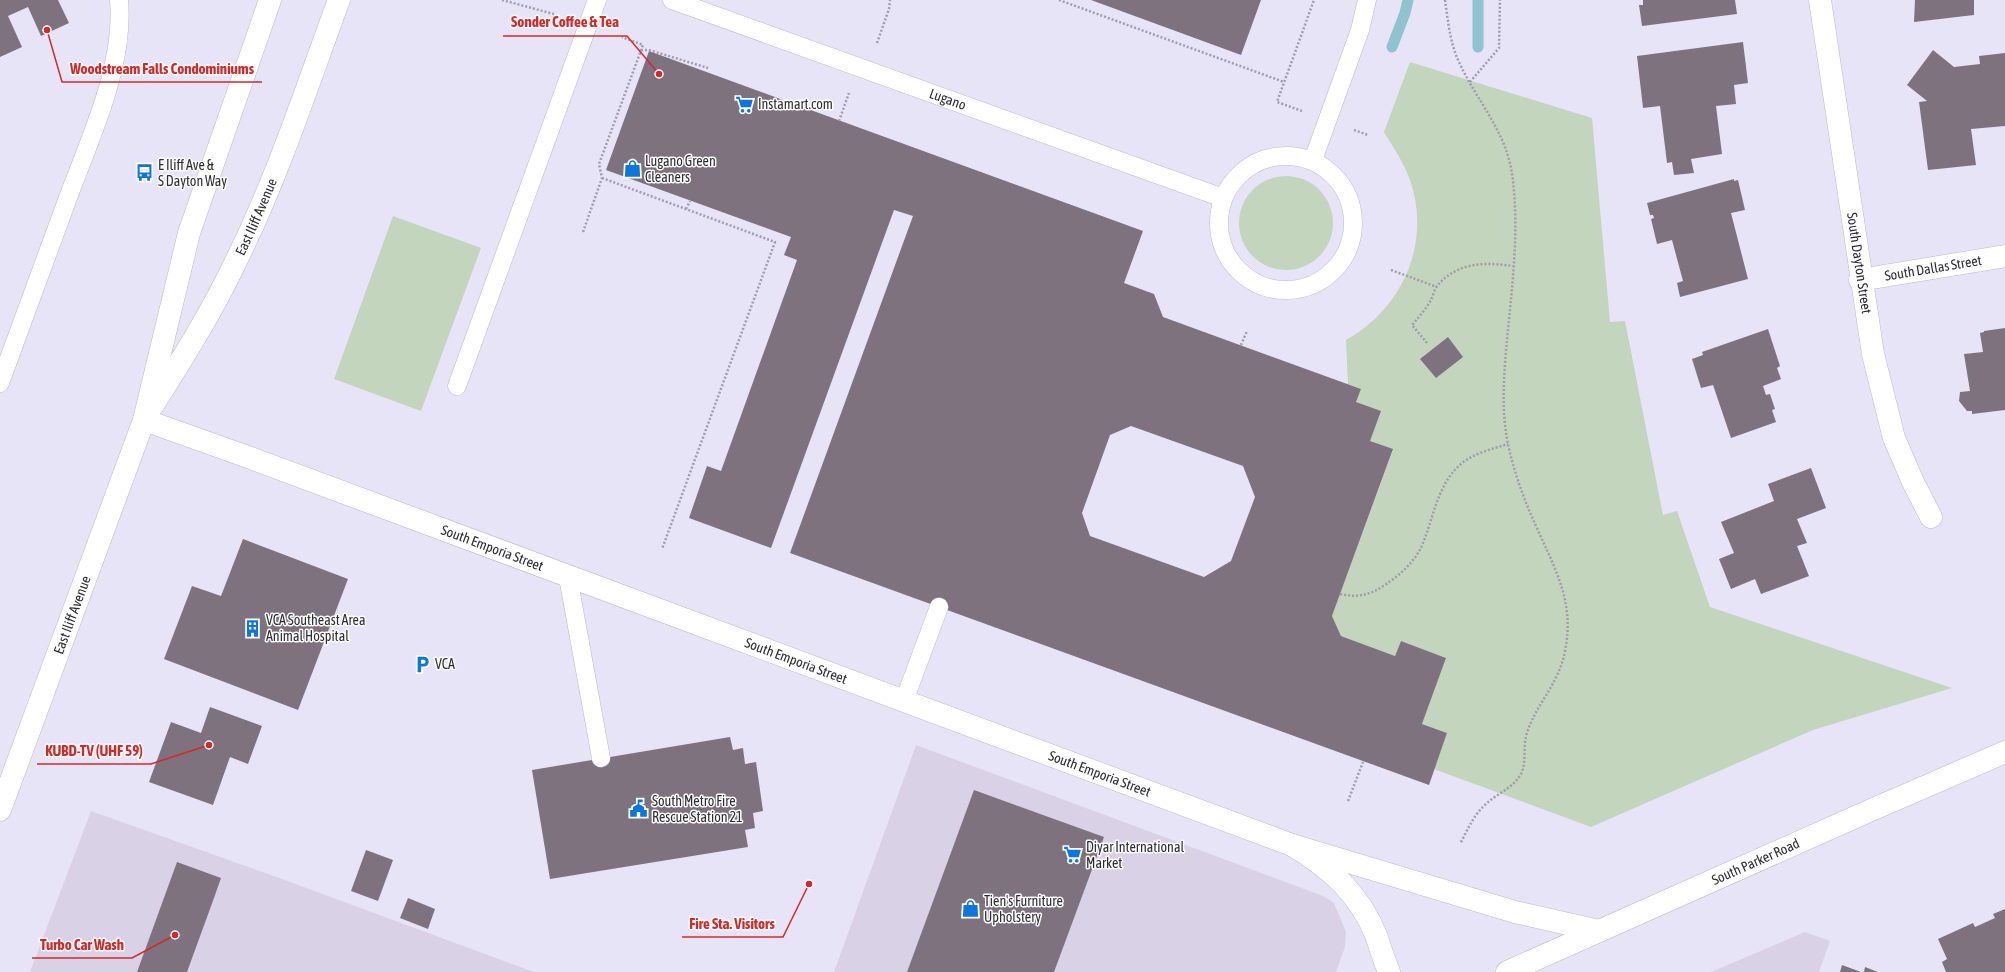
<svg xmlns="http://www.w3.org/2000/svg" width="2005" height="972" font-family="'Asap Condensed',sans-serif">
<rect width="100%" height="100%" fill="#e7e4f8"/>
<path fill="#d9d2e7" d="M916,745L1323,896L1334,903L1346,932L1345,947L1336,972H834Z
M91,811L282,879L534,972H30Z
M1805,932L1830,941L1819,972H1711Z"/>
<path fill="#c4d5bd" d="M1410,62L1592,118L1610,322L1625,321L1663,515L1677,511L1710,607L1952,688L1813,730L1591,827L1434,769L1447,733L1422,724L1446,658L1401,641L1395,656L1341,636L1332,616L1393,450L1370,441L1356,402L1361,389L1348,384L1346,340C1402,309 1432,243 1410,180C1404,163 1393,147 1384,132Z
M1239 223a47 47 0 1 1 94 0a47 47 0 1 1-94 0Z
M393,216L481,248L421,411L334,379Z"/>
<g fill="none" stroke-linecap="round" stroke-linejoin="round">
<path stroke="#8fc4cf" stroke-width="11" d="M1478,0V47
M1392,47L1405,13L1408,0"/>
</g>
<path fill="#7f727f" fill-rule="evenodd" d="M0,0H58L69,23L41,36L28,7L8,16L22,47L0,57Z
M1091,0H1261L1241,55Z
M1643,0H1735L1737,14L1642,26L1639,5H1643Z
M1915,0H1974V15L1914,22Z
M1743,42L1748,83L1734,85L1736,104L1716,106L1722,154L1691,159L1694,173L1674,175L1672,162L1667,163L1660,106L1643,108L1637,56Z
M1933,50L1954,67L1980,64L1979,56L2005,53V126L1971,129L1976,165L1928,170L1919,102L1927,101L1907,85Z
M649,51L1143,231L1124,283L1154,294L1163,317L1361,389L1356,402L1381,411L1370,441L1393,449L1332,616L1341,636L1395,656L1401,641L1446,658L1422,724L1447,733L1429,785L790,553L913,216L894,210L771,548L689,518L707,466L721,471L797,260L784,255L791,237L606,170ZM1131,426L1243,466L1255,497L1231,561L1204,577L1090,536L1082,513L1110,435Z
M1734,179V181L1738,180L1745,210L1731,213L1748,279L1680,297L1677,283L1683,281L1672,240L1657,244L1651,219L1654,218L1653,215H1650L1647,203Z
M2005,328V410L1972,414V411H1967L1959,401L1960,392L1970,391L1964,354L1983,352L1980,333L1984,332V331Z
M1768,329L1780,366L1777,368L1781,379L1763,386L1766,395L1770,394L1775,409L1772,410L1776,422L1731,438L1713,385L1701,388L1692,359L1703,355L1702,352Z
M1448,337L1463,357L1436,378L1420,359Z
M1811,468L1826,508L1797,519L1807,543L1797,546L1809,576L1761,594L1755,579L1731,589L1719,559L1734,553L1721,522L1774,501L1768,484Z
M243,539L348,579L298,710L164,659L192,586L221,596Z
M210,707L262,726L248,764L230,757L213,805L149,782L171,722L201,733Z
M730,737L733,750L743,748L745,764L756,762L763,811L753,813L755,828L745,830L748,847L550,879L532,770Z
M974,790L1104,837L1054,972H907Z
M366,850L393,860L378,901L351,891Z
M177,862L221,878L214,898L187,972H137Z
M408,898L435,909L428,929L400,918Z
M2005,909V972H1946L1942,962L1947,959L1938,939L1973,923L1975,927L1995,918L1993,914Z
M1842,965L1861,972H1840Z
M1865,967L1878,972H1864Z"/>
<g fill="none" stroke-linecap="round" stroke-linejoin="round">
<defs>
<g id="service">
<path id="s1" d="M672,0L1223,198"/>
<circle cx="1286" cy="223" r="67"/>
<path d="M1313,160L1360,30L1367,0"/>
<path d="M0,383C23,320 46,258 69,195C91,136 125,64 119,0"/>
<path d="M457,386L597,0"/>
<path d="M568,577L601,758"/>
<path d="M904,701L939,607"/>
</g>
<g id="minor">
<path id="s2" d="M1820,0L1873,354L1894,438L1913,482L1931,517"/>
<path id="s3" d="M1860,280L2005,256"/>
<path id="s4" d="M144,420L248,457L1292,845C1329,867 1359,893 1376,935C1380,947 1384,960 1389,972"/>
</g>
<g id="primary">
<path id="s5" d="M153,405C183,358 213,310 237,259C278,176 307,86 339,0"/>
<path id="s6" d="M0,810L144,420L189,233L270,0"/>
<path d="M1292,845L1515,912L1599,931"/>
<path id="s7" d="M1507,972L1869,811L2005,752"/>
</g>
</defs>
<use href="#service" stroke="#bbb9cc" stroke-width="19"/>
<use href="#minor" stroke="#bbb9cc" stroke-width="23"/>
<use href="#primary" stroke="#bbb9cc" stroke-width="23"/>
<path stroke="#9f9dac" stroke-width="2.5" stroke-dasharray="2 2" stroke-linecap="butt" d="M502,0L554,14
M1059,0L1284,82
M1445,0C1448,21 1450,43 1459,62C1478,104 1508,132 1513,181C1519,234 1512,287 1507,340C1504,374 1501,410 1508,444C1514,472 1524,500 1536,526C1555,569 1575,602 1565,651C1559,684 1536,704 1527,733C1522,747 1528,765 1519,777C1512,788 1497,794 1487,803C1474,814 1468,829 1460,844
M877,43L889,9L890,0
M641,50H649L708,68
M1470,82L1499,48L1500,0
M1302,111L1277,102L1314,0
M839,121L849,93
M1354,130L1368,135
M602,178L775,242L662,549
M686,209L690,201
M583,232L602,178L599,164L643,45L622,37
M1391,270L1437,287
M1427,343L1412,325C1419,317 1426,309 1431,300C1433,296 1434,290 1437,286C1457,262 1485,262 1513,266
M1241,345L1247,331
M1340,594C1358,598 1370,595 1385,585C1401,574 1416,561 1423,543C1434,516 1438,483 1461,464C1474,453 1492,449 1508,444
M1348,801L1363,762"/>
<use href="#service" stroke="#fff" stroke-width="18"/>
<use href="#minor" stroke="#fff" stroke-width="22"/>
<use href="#primary" stroke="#fff" stroke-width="22"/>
</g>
<defs>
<symbol id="supermarket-bare" viewBox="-9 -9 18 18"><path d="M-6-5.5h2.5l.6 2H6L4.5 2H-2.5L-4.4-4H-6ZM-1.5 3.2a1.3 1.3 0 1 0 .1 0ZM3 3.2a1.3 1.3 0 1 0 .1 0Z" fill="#0d76de" stroke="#fff" stroke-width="2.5" paint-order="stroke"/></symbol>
<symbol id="shop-bare" viewBox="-9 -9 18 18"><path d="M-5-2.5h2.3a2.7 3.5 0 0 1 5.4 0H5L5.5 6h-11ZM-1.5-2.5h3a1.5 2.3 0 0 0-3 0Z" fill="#0d76de" stroke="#fff" stroke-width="2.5" paint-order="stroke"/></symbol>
<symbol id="bus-bare" viewBox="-9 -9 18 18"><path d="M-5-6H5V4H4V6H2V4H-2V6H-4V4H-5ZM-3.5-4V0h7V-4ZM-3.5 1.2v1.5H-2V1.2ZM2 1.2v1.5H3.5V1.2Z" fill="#0d76de" stroke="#fff" stroke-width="2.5" paint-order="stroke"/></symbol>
<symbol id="building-bare" viewBox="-9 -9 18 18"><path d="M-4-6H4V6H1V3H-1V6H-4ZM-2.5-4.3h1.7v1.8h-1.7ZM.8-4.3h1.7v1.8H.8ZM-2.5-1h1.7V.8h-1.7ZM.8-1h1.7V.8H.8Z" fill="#0d76de" stroke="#fff" stroke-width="2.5" paint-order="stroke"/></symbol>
<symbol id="parking-bare" viewBox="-9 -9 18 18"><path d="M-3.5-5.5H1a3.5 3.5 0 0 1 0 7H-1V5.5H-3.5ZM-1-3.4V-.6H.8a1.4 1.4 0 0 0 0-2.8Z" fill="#0d76de" stroke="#fff" stroke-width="2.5" paint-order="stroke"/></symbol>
<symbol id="civic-bare" viewBox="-9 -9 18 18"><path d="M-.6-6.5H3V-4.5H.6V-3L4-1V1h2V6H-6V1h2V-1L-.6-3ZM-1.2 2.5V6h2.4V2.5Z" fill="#0d76de" stroke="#fff" stroke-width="2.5" paint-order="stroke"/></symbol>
</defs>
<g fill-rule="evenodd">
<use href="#supermarket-bare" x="732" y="92" width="25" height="25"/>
<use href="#shop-bare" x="620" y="156" width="25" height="25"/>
<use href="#bus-bare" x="132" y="160" width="25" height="25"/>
<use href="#building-bare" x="240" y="616" width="25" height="25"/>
<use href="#parking-bare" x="410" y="652" width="25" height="25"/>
<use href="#civic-bare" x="626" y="796" width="25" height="25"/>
<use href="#supermarket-bare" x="1060" y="842" width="25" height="25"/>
<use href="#shop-bare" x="958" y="896" width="25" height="25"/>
</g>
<g text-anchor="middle" stroke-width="3" stroke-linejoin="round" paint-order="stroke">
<g font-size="14" fill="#2c2c33" stroke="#fff">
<text dy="5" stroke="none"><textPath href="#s1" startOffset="293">Lugano</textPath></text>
<text dy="5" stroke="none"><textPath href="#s5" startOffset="215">East Iliff Avenue</textPath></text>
<text dy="5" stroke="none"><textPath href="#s2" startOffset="266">South Dayton Street</textPath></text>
<text dy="5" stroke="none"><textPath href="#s3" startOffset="74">South Dallas Street</textPath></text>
<text dy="5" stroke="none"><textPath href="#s4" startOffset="371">South Emporia Street</textPath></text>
<text dy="5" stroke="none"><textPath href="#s6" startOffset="208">East Iliff Avenue</textPath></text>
<text dy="5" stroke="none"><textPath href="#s4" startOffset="695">South Emporia Street</textPath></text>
<text dy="5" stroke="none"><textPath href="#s4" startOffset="1019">South Emporia Street</textPath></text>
<text dy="5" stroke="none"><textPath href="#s7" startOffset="272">South Parker Road</textPath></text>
</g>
<g font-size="14" fill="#2c2c33" stroke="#fff" text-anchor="start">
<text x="758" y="109">Instamart.com</text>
<text x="645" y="166">Lugano Green<tspan x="645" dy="16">Cleaners</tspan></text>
<text x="158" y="170">E Iliff Ave &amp;<tspan x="158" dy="16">S Dayton Way</tspan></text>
<text x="266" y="625">VCA Southeast Area<tspan x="266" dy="16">Animal Hospital</tspan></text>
<text x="435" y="669">VCA</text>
<text x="652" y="806">South Metro Fire<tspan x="652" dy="16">Rescue Station 21</tspan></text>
<text x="1086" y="852">Diyar International<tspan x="1086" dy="16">Market</tspan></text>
<text x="984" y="906">Tien's Furniture<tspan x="984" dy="16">Upholstery</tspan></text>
</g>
</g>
<path fill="none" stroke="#d62828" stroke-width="1.5" d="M659 74L627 36H503M47 30L62 82H262M209 745L151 764H37M809 884L783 937H682M175 935L132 958H32"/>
<g fill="#d62828" stroke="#fff" stroke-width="1.5">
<circle cx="659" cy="74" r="4"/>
<circle cx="47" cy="30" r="4"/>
<circle cx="209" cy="745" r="4"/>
<circle cx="809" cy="884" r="4"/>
<circle cx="175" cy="935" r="4"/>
</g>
<g font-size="15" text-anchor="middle" font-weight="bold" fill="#d62828" stroke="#fff" stroke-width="3" stroke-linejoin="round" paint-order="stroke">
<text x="565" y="27">Sonder Coffee &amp; Tea</text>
<text x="162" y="74">Woodstream Falls Condominiums</text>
<text x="94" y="756">KUBD-TV (UHF 59)</text>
<text x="732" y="929">Fire Sta. Visitors</text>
<text x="82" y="950">Turbo Car Wash</text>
</g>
</svg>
